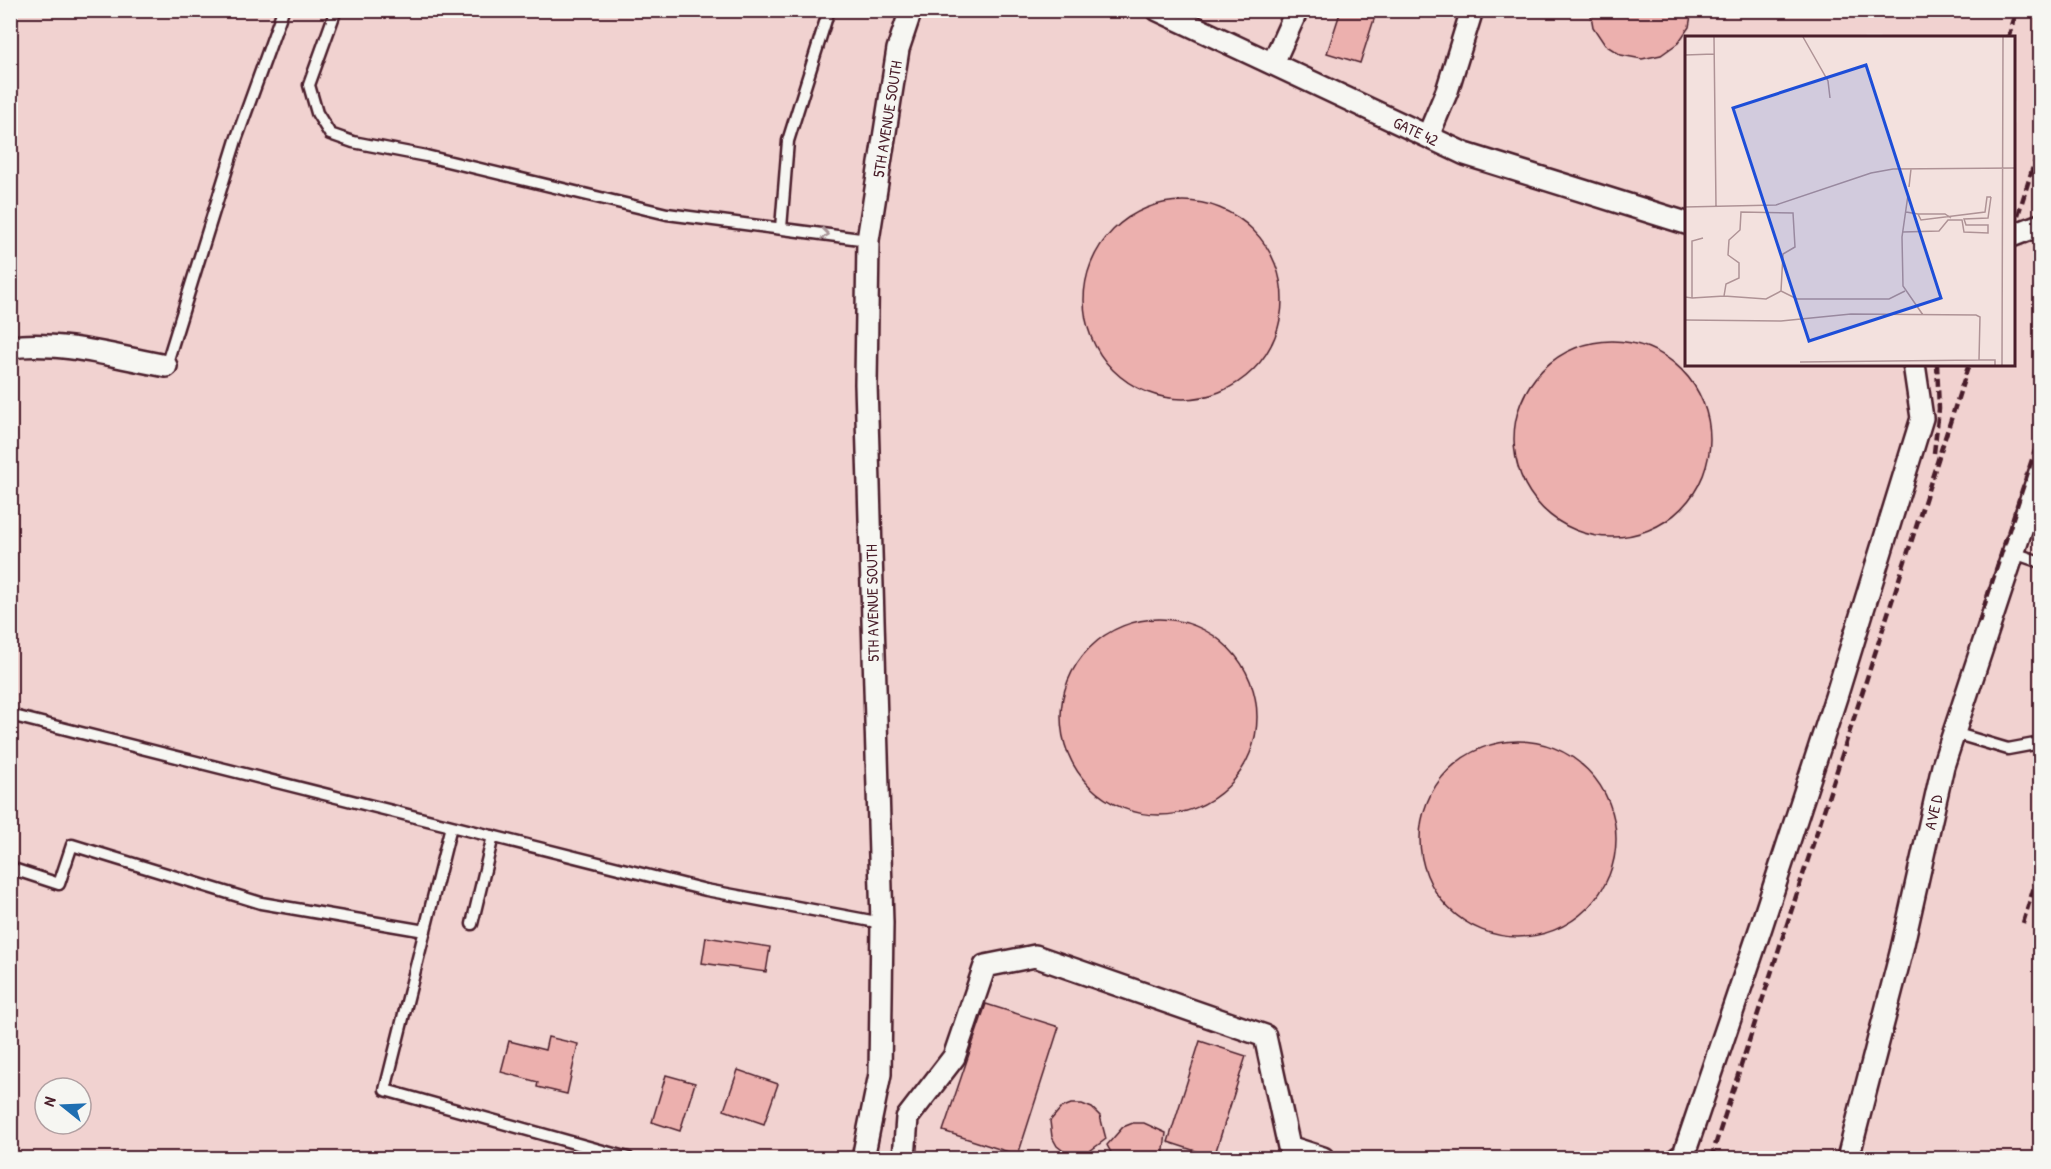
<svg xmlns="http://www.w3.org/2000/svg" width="2051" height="1169" font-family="'Patrick Hand',sans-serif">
<rect width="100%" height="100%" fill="#f3e1de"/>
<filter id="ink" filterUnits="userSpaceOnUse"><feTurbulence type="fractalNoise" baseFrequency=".0167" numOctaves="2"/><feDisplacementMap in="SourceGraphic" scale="12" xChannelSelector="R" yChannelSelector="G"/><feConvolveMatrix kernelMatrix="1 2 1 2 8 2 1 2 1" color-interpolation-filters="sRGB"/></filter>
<g filter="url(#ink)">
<path fill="#f1d2d0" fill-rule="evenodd" d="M10,11H2040V1158H11ZM1686,38H2014V364H1686ZM45,1088H81V1124H45Z"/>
<path fill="#ecb0ae" stroke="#4a1f2b" stroke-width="1.5" d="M1341,10H1377L1360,63L1327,53Z
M1590,10H1692L1689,27L1678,43L1661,55L1642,59L1621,55L1605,45L1593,27Z
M1084 300a99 99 0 1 1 198 0a99 99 0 1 1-198 0Z
M1514 439a98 98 0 1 1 196 0a98 98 0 1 1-196 0Z
M1061 717a98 98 0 1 1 196 0a98 98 0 1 1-196 0Z
M1420 839a98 98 0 1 1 196 0a98 98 0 1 1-196 0Z
M706,937L770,947L766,972L702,963Z
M986,1004L1059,1027L1018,1155L943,1131Z
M548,1037L578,1044L567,1094L537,1087L538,1082L501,1072L509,1041L545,1050Z
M1200,1041L1246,1056L1214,1157L1168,1142Z
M738,1070L778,1084L764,1124L724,1110Z
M666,1075L695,1083L680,1131L652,1122Z
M1071,1104H1082L1092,1108L1100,1116L1106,1139L1087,1153L1076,1155L1066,1153L1057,1146L1052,1137L1050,1121L1061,1108Z
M1133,1123H1144L1166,1133L1163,1158H1114L1107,1145L1123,1127Z"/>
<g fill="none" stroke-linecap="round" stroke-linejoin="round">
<defs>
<path id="lane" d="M336,10L309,85L317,113L330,134L353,142L426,156L667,214L868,240
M781,228L788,141L829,10
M166,366L236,140L283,10
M2014,553L2040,562
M10,715L706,890L882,923
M1954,733L2008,749L2040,743
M451,826L385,1090L628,1158
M10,868L59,884L72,845L261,903L425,931
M472,924L493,836"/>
<path id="street" d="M1158,10L1465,154L1686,223
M1273,63L1297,10
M1428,136L1447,91L1472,10
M2014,235L2040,225
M10,347C60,340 117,357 166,366
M863,1158L880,1074L882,923L866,384L868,240L898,49L911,10
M904,1158L907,1118L954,1057L985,966L1035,956L1265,1036L1289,1147L1323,1158
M1678,1158L1684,1154L1761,927L1836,697L1922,418L1914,364
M1848,1158L1901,953L1943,766L2040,472"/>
</defs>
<use href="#lane" stroke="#4a1f2b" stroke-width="15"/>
<use href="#street" stroke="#4a1f2b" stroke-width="26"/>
<use href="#lane" stroke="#f6f6f2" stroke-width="10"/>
<use href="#street" stroke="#f6f6f2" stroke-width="21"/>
<path stroke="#4a1f2b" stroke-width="4.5" stroke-dasharray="9 4.5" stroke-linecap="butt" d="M2008,38L2017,10
M2014,228L2040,144
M1934,453L1939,409L1937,364
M2040,472L2037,534L2040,560
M1979,622L2040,435
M2023,923L2040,867
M1711,1158L1969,364"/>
</g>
<defs><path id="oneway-chevron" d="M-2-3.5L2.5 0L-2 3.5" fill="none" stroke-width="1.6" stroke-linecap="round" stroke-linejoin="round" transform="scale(1.5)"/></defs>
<use stroke="#a99598" href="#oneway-chevron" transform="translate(825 234) rotate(8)"/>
</g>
<g text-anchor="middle" stroke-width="5" stroke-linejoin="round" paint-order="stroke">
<g font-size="16" fill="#4a1f2b" stroke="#f6f6f2">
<text transform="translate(887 119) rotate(-81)" y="6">5TH AVENUE SOUTH</text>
<text transform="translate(1416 131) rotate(25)" y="6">GATE 42</text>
<text transform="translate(872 603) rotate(-91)" y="6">5TH AVENUE SOUTH</text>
<text transform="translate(1933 812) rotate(-77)" y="6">AVE D</text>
</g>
</g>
<g transform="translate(1685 36)">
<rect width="330" height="330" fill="#f3e1de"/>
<path fill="none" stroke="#af9396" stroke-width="1.5" d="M29,1L31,171M118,1L143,45L145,62M0,19L29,18M224,151L226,133M223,159L217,201L218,250L238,279M0,171L91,169L186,137L208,133L330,132M221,176L233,178L236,184L300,176L302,161H306M233,178H260L266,182M218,196L254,195L263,184H277L279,196L303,197V189H281L279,183L303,182L306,161M96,255L112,263H204L220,255M0,261L7,262V205L18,202M7,262L39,260L41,248L54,242V227L43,219L44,204L55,194L56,176L108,177L110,211L98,218L96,255L81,263L39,260M0,284L96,285L166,278L291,279L295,281L294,324M115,326L294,324H310V329M317,329L318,1"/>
<path fill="#1d4ed8" fill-opacity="0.15" stroke="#1d4ed8" stroke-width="3" d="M181,29L256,262L124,305L48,72Z"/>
<rect width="330" height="330" fill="none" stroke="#4a1f2b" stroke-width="3"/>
</g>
<rect width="2051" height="1169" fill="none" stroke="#f6f6f2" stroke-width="36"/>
<rect x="18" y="18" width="2015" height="1133" fill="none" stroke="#4a1f2b" stroke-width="2" filter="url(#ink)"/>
<g transform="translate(63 1106) rotate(288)"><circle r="28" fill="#f6f6f2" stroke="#b1a0a2" stroke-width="1.5"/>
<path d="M0-4.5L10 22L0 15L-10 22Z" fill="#1f6fb2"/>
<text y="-9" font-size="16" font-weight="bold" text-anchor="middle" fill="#4a1f2b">N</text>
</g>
</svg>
